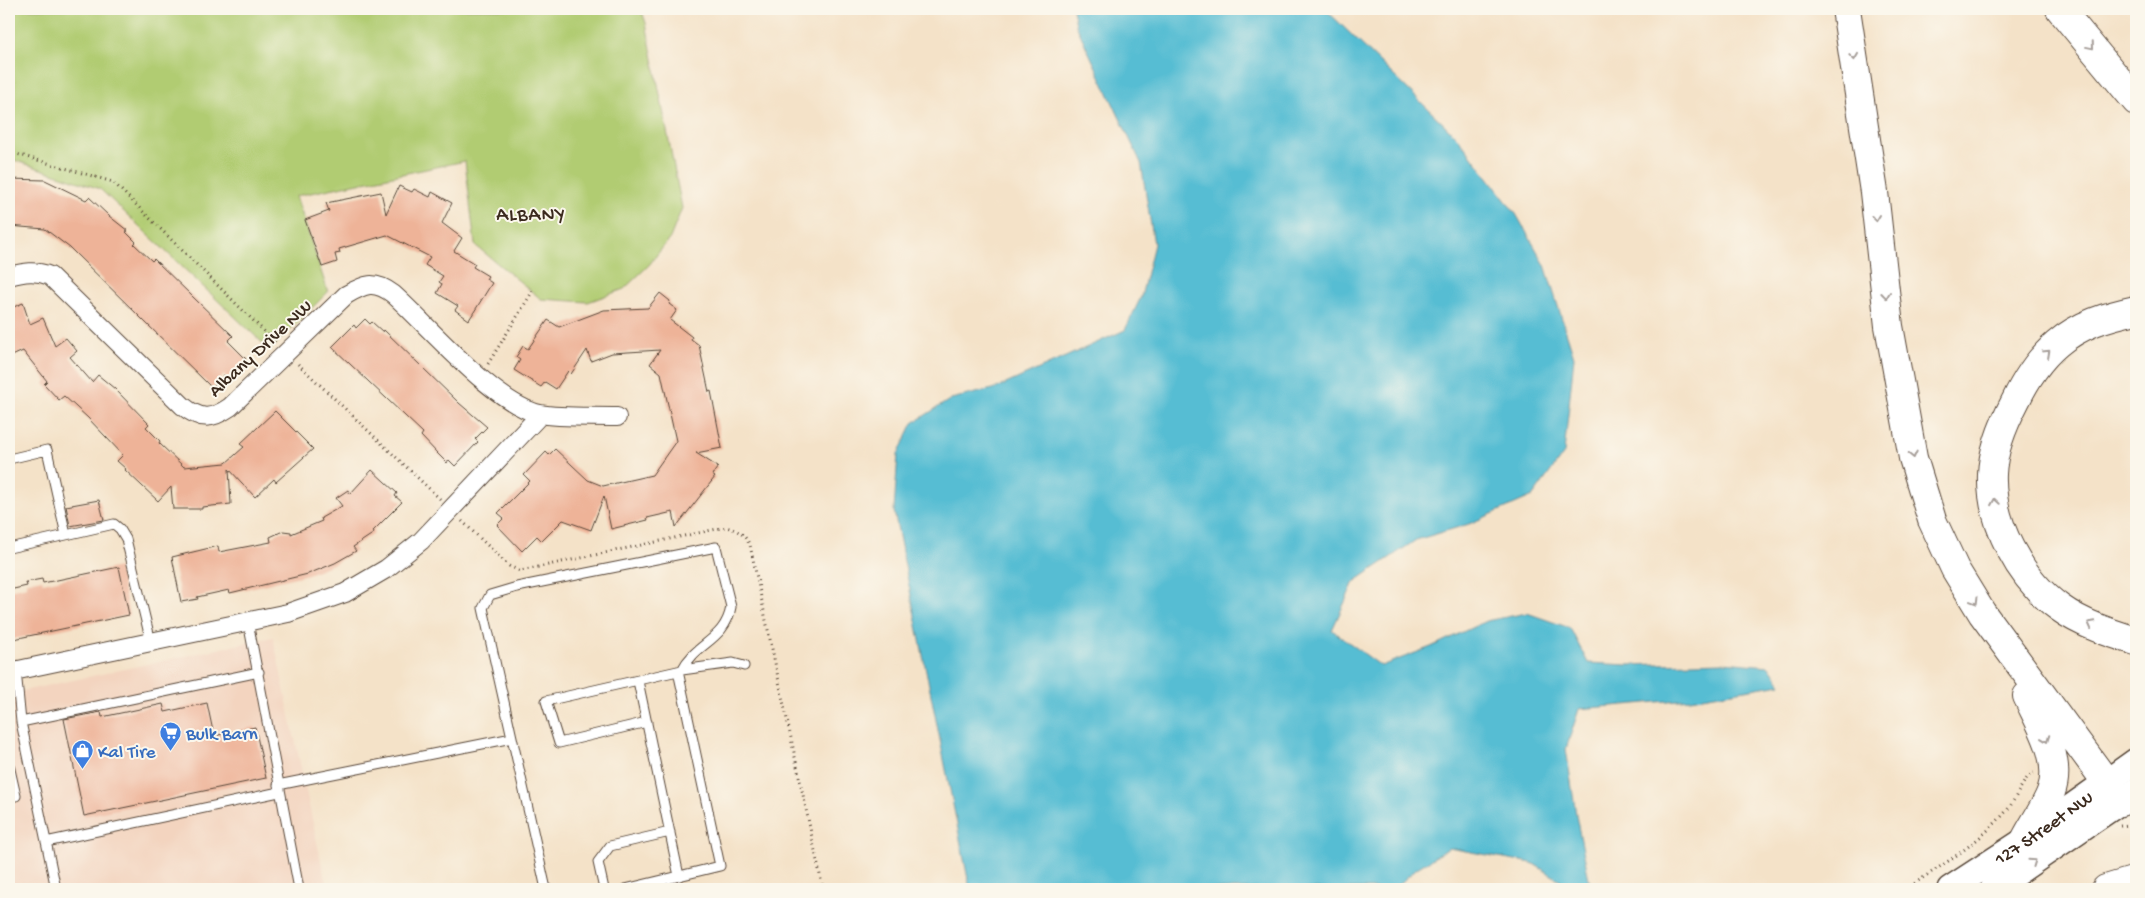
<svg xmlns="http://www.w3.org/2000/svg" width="2145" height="898" font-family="'Gochi Hand',sans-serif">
<rect width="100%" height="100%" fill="#fbf7ec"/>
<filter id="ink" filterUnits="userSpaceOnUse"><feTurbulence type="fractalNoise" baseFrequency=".02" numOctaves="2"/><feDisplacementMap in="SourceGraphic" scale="10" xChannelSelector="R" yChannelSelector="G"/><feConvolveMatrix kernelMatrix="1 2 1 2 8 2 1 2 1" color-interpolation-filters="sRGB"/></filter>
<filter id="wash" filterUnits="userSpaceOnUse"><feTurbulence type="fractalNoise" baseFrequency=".0096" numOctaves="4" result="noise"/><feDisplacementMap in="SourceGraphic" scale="20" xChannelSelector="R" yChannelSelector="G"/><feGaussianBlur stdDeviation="1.12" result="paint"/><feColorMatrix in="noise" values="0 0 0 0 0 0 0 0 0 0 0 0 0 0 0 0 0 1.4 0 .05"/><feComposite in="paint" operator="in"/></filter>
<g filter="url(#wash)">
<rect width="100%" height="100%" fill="#f4e2c8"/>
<path fill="#f3d4bf" d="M273,637L327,889H9V694Z"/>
<path fill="#b1cc72" stroke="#767b48" d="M9,9H641L646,23L682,208L670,238L649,265L624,289L588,302L541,299L475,245L465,161L296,196L328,292L270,350L100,189L14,160L9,161Z"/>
<path fill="#56bdd3" stroke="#487478" d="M1073,9H1325L1457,137L1516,214L1545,265L1574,357L1564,453L1533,496L1469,524L1416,540L1354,582L1332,630L1381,666L1431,647L1486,621L1527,613L1570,628L1588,663L1628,665L1723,662L1769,666L1781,684L1690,699L1579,709L1566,749L1577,821L1591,889H1575L1532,863L1449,848L1417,868L1394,889H970L894,511L898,454L913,423L951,399L997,388L1125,330L1141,297L1154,244L1141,163L1076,25Z"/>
<g id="blocks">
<path fill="#eeb398" d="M9,179L45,180L86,200L89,197L109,216L128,231L126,232L136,242L134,244L152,261L154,259L233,336L228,341L246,359L227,378L224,375L212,388L70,248L45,229L9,226Z
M399,186L412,192L414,189L430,197L432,192L452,203L442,223L462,238L454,251L475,264L473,267L488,276L486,279L492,283L469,320L455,310L458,306L437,293L442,284L439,282L443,276L425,265L430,257L387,235L339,249L340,253L335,254L337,262L322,267L305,220L329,211L326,203L381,192L386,214Z
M660,293L670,301L669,304L677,310L670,320L692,337L691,339L699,345L709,392L711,391L722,448L696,453L718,467L712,475L715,477L676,527L673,512L647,518L648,520L611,529L604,496L591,530L563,520L542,541L537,536L522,551L497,525L504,518L498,513L530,481L524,475L546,452L549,455L555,449L588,480L603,486L652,475L676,441L661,373L650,364L660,350L612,353L591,361L587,350L571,374L568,371L556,389L545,382L541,387L514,370L520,360L516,357L523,346L528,349L548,320L559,327L604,310L648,308Z
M23,303L30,324L43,318L55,346L66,338L77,351L70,357L92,382L98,375L115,389L149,424L146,427L160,441L159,443L184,467L226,463L244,447L240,444L275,411L313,449L276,482L274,479L255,497L229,469L231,504L202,507V509H173L171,487L158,501L125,470L126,469L117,461L123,455L88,418L64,396L59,400L44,384L47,381L23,351L12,356L9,348V309Z
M365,319L370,324L372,322L383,332L384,330L459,403L487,427L475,439L478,442L455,466L449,460L447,463L437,453L421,436L423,433L332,347L354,325L356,328Z
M372,470L397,493L395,496L402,502L373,531L374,533L353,547L356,551L335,563L308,574L230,593L229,590L197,597L198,599L181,602L172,557L218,546L219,552L271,542L270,537L283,531L291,532V534L322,521L321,518L342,506L336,498L348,490L350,494Z
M99,500L104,520L70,526L66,506Z
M119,567L129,615L9,640V590L27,586L26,582L42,579L43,583Z
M207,703L214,736L255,727L266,778L84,816L64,719L101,712L102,717L163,704L165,712Z"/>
</g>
</g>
<g filter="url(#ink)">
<use href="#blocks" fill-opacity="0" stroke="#574638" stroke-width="1"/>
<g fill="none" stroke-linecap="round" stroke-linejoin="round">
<defs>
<path id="service" d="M9,459L47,450L66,535L114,524L120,529L126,539L151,642
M9,548L66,535
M248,622L299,889
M16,670L21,722L56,889
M678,671L720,866L679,876
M21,722L259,672
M647,722L559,743L546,701L682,670L733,663L744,666
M9,765L16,796
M278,785L512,738
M46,842L279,792
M546,889L483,608L490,595L517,587L716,547L731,607C725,641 696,642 682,670
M604,889L598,862L610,846L670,832
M625,889L679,876L638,681"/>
<path id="minor" d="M9,276C24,272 36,270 50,276L183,406C200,420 211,420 230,407L346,295C365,284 374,280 393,294C430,327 494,404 540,414C560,418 595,416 617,417
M9,672L288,613L345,593L386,569L421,541L541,414"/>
<g id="secondary">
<path id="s1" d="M1950,889L2025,840L2136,761"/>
<path d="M1993,889L2136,791"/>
</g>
<path id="motorway" d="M1846,9L1874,192L1889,326L1913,458L1932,520L1955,569L1982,613L2121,802
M2060,9L2136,101
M2136,310C2108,316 2080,324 2057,344C2038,360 2026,379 2015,402C2004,423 1993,449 1992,474C1990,523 2020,579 2060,608C2082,624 2110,633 2136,641
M2025,840C2033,824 2045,808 2051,792C2063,760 2040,724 2027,696
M2106,889L2136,880"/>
</defs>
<use href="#service" stroke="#574638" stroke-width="11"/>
<use href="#minor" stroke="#574638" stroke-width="20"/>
<use href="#secondary" stroke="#574638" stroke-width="28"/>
<use href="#motorway" stroke="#574638" stroke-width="30"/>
<path stroke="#574638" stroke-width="3" stroke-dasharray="1 4" stroke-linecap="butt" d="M9,154L13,153L113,182L275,342
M298,364L440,499
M488,364L534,289
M462,521L509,566L520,571L726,527C738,530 744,534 750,545L823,889
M2120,826L2129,825L2136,820
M1906,889C1942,865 1980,843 2008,809C2015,801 2025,774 2034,773"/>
<use href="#service" stroke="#fff" stroke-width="9"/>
<use href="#minor" stroke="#fff" stroke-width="18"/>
<use href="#secondary" stroke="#fff" stroke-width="25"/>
<use href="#motorway" stroke="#fff" stroke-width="28"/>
</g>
<defs><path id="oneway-chevron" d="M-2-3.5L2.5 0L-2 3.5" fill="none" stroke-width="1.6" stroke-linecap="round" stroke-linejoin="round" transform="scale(1.25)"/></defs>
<g stroke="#a79f9a">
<use href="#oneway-chevron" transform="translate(2091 46) rotate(50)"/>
<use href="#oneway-chevron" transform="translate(1854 57) rotate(82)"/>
<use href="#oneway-chevron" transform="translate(1876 218) rotate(83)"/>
<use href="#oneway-chevron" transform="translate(1886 295) rotate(83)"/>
<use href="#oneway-chevron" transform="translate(2047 353) rotate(-43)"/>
<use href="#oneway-chevron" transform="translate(1913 455) rotate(77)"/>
<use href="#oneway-chevron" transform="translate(1995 502) rotate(-99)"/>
<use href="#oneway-chevron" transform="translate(1975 601) rotate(59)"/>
<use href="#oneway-chevron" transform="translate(2091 624) rotate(-152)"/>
<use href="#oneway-chevron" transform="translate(2046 739) rotate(70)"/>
<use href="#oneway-chevron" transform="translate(2033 862) rotate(-35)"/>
</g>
</g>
<defs>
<symbol id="supermarket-pin" viewBox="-11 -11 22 30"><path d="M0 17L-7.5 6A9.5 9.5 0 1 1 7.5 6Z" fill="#3f7fe0" stroke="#fbf7ec"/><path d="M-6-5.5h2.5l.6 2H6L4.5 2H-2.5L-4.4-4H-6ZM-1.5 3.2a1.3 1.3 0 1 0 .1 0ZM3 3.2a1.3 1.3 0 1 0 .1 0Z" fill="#fff"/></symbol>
<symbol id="shop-pin" viewBox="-11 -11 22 30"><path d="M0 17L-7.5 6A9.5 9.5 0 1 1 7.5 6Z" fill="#3f7fe0" stroke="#fbf7ec"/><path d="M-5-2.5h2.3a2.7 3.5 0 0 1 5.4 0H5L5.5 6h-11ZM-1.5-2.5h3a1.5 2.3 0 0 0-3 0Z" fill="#fff"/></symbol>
</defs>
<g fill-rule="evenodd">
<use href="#supermarket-pin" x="158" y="720" width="25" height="34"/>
<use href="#shop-pin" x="70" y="738" width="25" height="34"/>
</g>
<g text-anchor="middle" stroke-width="4" stroke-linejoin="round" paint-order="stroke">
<g font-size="19" fill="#3b2a1e" stroke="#fbf7ec">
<text transform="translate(259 347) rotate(-43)" y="7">Albany Drive NW</text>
<text dy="7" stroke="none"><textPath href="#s1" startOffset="112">127 Street NW</textPath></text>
</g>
<g font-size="19" fill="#366cbe" stroke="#fbf7ec" text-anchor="start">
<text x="186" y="739">Bulk Barn</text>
<text x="98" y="757">Kal Tire</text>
</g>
<g font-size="20" letter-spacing="1" fill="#3b2a1e" stroke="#fbf7ec">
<text x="531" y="220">ALBANY</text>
</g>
</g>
<rect width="2145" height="898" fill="none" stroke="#fbf7ec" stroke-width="30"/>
</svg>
